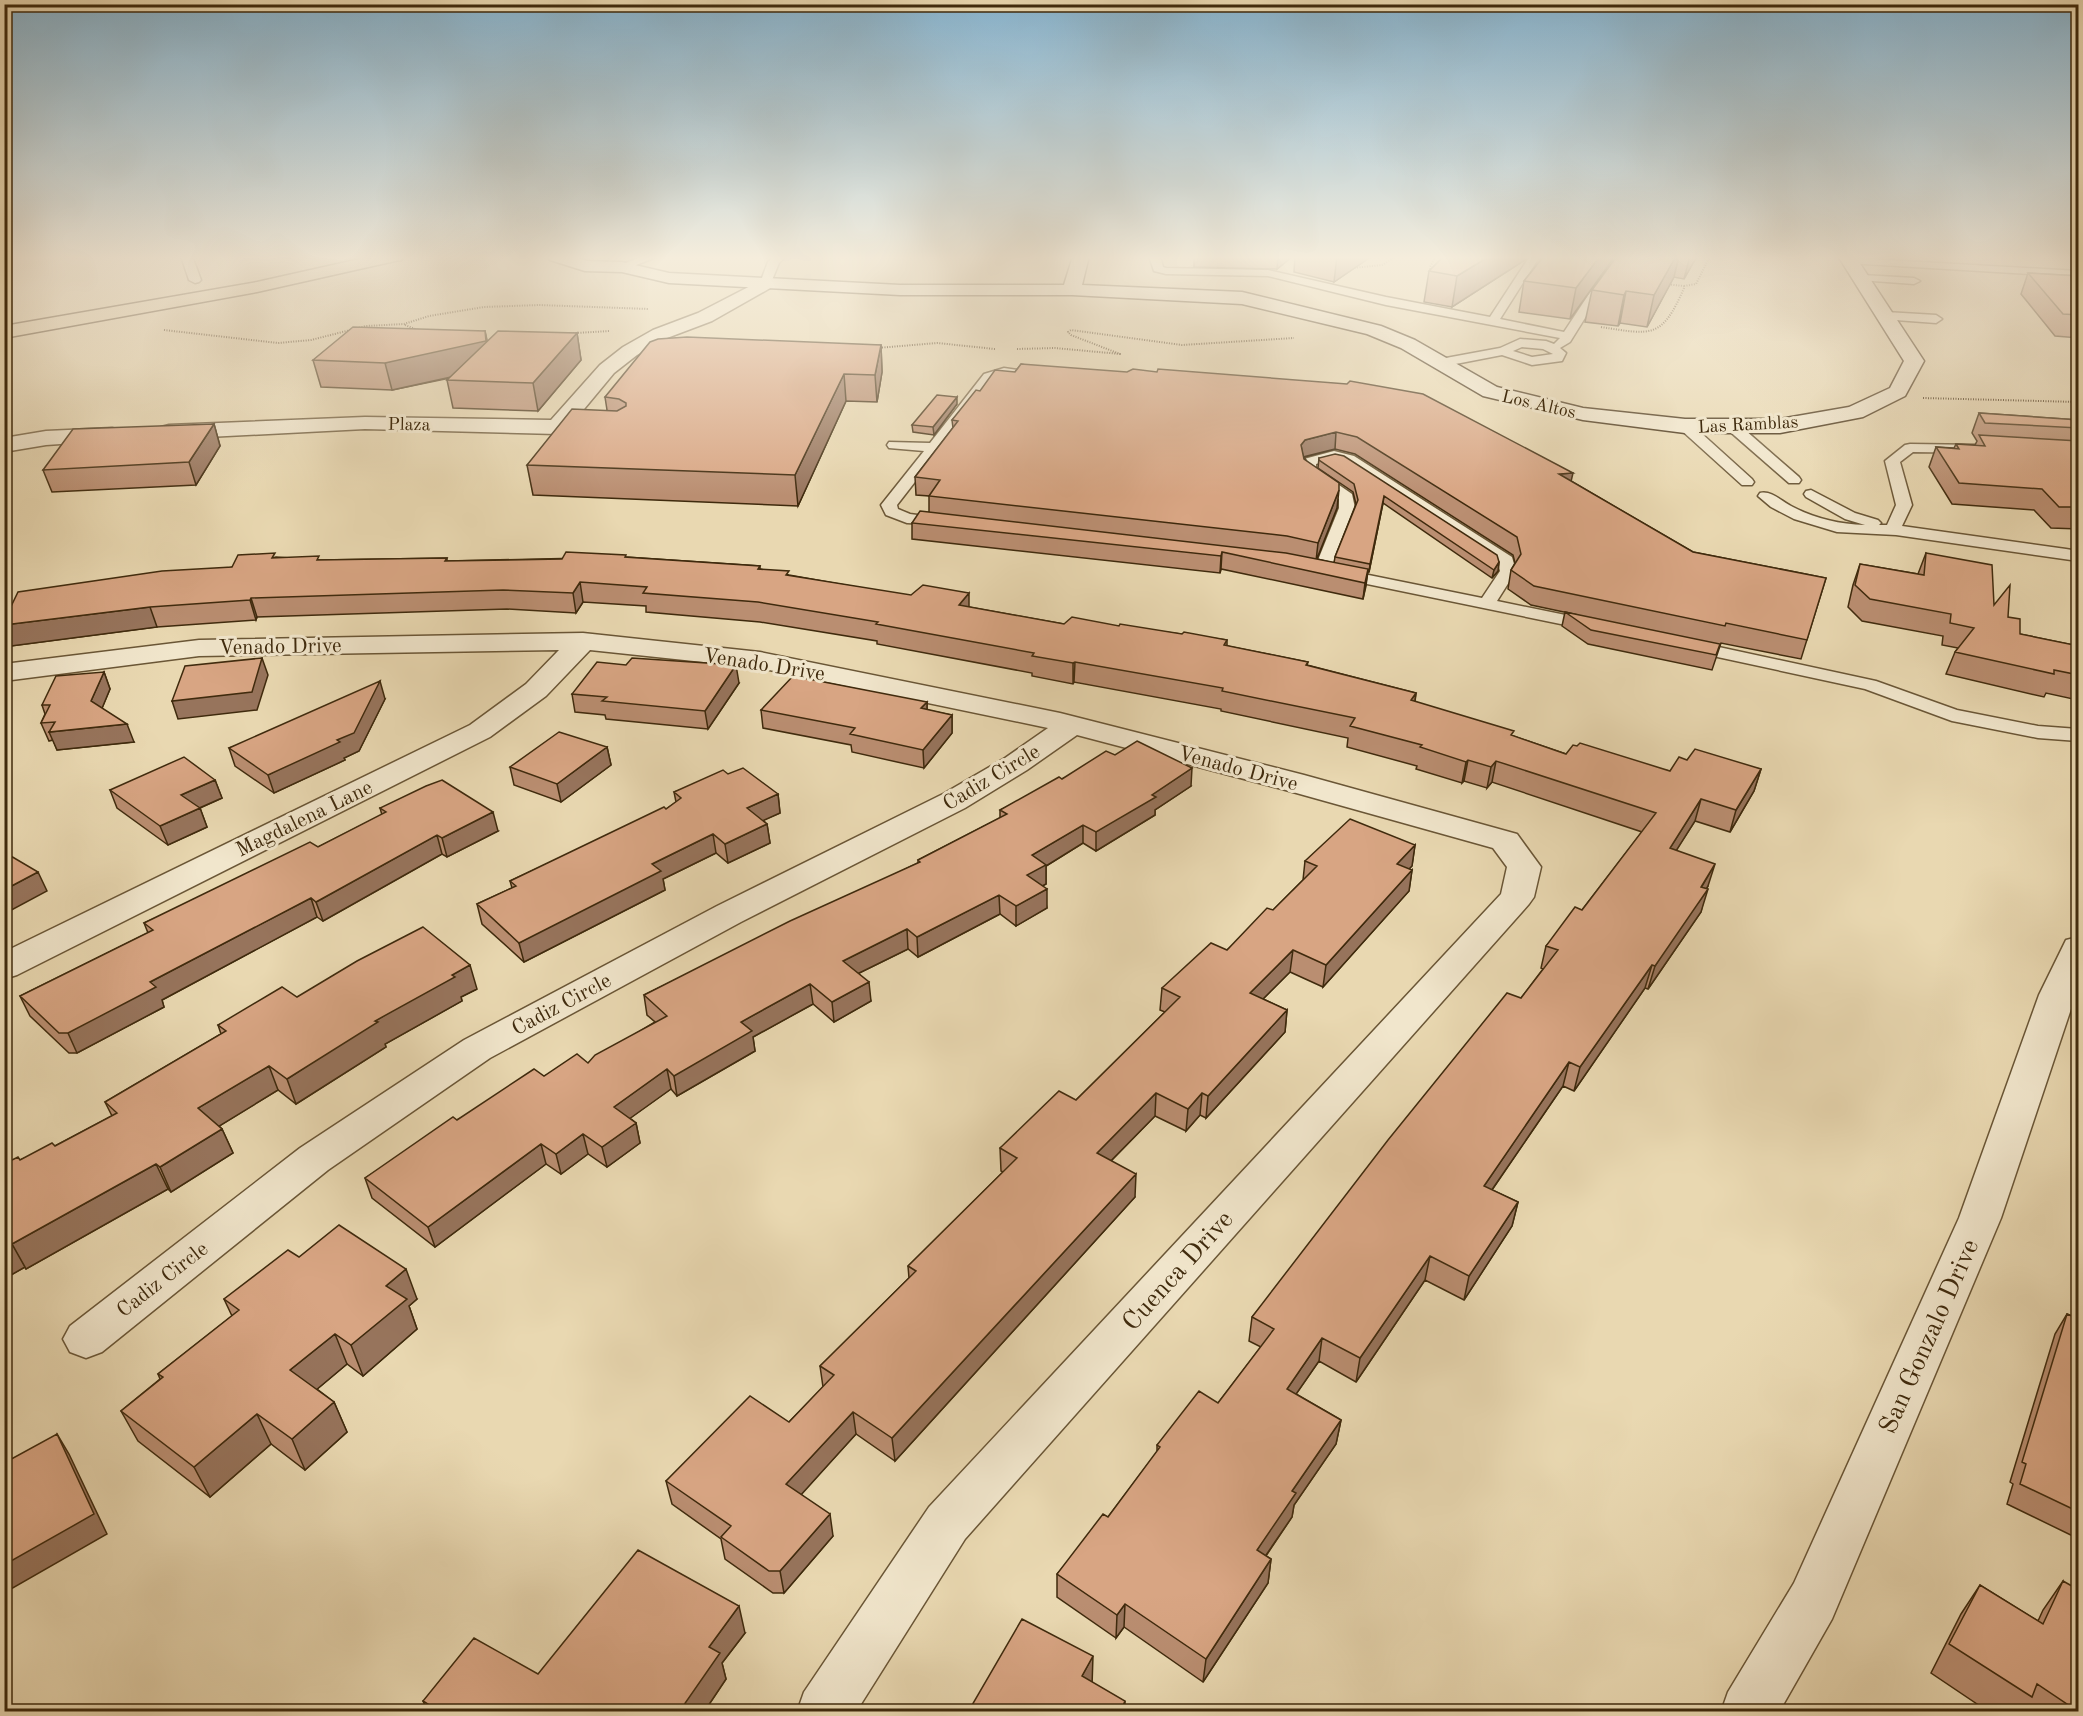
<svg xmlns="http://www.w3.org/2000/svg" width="2083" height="1716" font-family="'Old Standard TT',serif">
<rect width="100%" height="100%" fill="#e9d8b1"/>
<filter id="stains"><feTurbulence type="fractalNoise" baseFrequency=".00333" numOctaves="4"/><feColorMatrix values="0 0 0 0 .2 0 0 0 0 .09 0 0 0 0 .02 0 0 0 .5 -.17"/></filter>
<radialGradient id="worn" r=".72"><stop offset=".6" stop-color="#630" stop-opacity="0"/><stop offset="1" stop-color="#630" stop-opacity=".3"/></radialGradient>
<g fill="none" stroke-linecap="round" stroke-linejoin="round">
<defs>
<path id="lane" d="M181,256H192L201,280L199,282L195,283L189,280Z
M643,256H659L626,269H618L616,267Z
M774,256H786L779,263L770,285H762L760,283L768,262Z
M1149,256H1160L1163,267L1166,268L1268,270L1386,297L1490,317L1530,256H1540L1500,319L1564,332L1589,294L1618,256H1629L1598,297L1570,342L1560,348L1566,353L1562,361L1532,365L1502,355L1440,367L1435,366L1434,363L1435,360L1500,348L1520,339L1546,341L1554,344L1560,338L1386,305L1268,276L1166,274L1154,271ZM1522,347L1543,349L1553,354L1532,357L1513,351Z
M1851,258L2078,271V277L1847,263L1845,261Z
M1863,275L1914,278L1920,281L1914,284L1859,280L1857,278Z
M1886,312L1936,315L1942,319L1936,323L1882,319V313Z
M1004,368L1025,371L1026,374C1019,380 1004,376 994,380L897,505L898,509L910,514L947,519L950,522L947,525L907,523L886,515L881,505L924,451L889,448L887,445L889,442L930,443L984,374Z
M1685,422L1690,423L1752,479L1754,482L1752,485H1742L1680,429L1678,426L1680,423Z
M1732,422L1737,423L1799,477L1801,480L1799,483H1789L1727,429L1725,426L1727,423Z
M1910,444L1982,445L1989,449L1982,453L1913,452L1900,462L1912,505L1902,526L2066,549L2078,551V561L1896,535L1837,532L1794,519L1771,507L1758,496L1760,493C1772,490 1782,502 1793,507C1816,519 1839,524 1865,525L1845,519L1806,497L1804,494L1806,491L1811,490L1855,513L1878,520L1881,523L1879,525H1887L1896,505L1885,461L1905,445Z
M1334,451L1354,456L1512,557L1516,571L1497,601L1590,620L1596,621L1599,625L1596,629L1590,630L1333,577L1331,574L1333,571L1339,569L1482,598L1500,571L1498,562L1344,462L1334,459L1316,464V469L1352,494L1355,508L1330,570L1322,575L1316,573L1314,570L1339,508V499L1304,474L1302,462L1304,459Z
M1691,641L1876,681L1957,710L2038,726L2078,729V741L2038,738L1952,721L1865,689L1685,650L1682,646L1685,642Z"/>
<path id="street" d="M766,278L772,279L775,283L772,287L712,321L667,338L637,355L614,373L565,432L557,434L365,429L169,439L161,437L158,432L161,427L169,425L365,417L551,420L600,365L623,347L653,330L698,313Z
M112,428L120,430L123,435L120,440L46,445L4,452V438L46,431Z
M583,633L760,652L1060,713L1304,775L1517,834L1541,867L1534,897L1529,904L965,1539L856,1712H797L804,1692L929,1507L1501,894L1507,867L1493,848L1282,789L1077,735L1027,770L965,808L741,922L490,1058L328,1170L102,1352L86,1358L70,1352L63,1339L70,1326L300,1148L464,1040L717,906L943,794L1005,758L1048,728L760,668L590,650L546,696L490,737L17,975L4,979V952L470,725L526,684L559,650L199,656L4,681V664L199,640Z
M2078,937V988L2001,1218L1832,1619L1779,1712H1721L1728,1692L1794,1583L1959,1218L2039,995L2066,940Z"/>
<path id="secondary" d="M547,256H572L587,261L622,262L669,273L900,285H1064L1073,256H1089L1082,285L1242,292L1381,326L1415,340L1497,387L1583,408L1685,419H1780L1849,407L1890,388L1904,361L1838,256H1855L1924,361L1905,396L1863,417L1780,433H1685L1583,420L1483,396L1401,348L1367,334L1242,304L1072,295H900L669,283L622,272L585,271L550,260Z"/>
<path id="primary" d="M373,256H404L401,260L395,261L257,292L4,338V326L257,282Z"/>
</defs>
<use href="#lane" stroke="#6a5636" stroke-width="3"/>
<use href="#street" stroke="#6a5636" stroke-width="3"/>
<use href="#secondary" stroke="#3f2a0d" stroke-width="3"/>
<use href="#primary" stroke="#3f2a0d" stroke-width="3"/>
<path stroke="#3f2a0d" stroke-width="2" stroke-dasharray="1 1.5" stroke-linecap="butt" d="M1352,268L1382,265L1397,256
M1431,274L1430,267L1436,256
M1684,286L1696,284L1710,256
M405,325L420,331
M1601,327C1652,335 1662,339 1684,288V286L1665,284
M164,330L278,343L311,340L366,326L404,324L429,316L484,307L539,305L649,309
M558,334L610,331
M877,348L937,343L995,349
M1017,349L1055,348L1120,354L1071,335L1068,332L1071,330L1182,345L1294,338
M1923,398L2078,402"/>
<use href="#lane" fill="#f1e6cc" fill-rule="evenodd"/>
<use href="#street" fill="#f1e6cc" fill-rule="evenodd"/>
<use href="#secondary" fill="#f1e6cc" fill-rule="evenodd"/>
<use href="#primary" fill="#e9d8b1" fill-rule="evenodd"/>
</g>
<path fill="#ba8e71" stroke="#3f2a0d" stroke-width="1.5" d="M1194,256H1293L1277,269L1194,267Z
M1295,256H1372L1334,282L1294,272Z
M1444,256H1528L1525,260L1452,307L1424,302L1429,271Z
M1544,256H1615L1570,319L1519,312L1524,281Z
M1617,256H1697L1684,279L1674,277L1647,327L1620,323L1618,326L1585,322L1592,290Z
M2028,273L2079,276V338L2055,336L2021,294Z
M485,331L487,342L577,333L581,360L538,411L453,408L447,380L450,378L392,390L321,387L313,360Z
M881,345L882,372L877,402L846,401L798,506L533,495L527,465L607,410L605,397Z
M1021,364L1571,481L1693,552L1826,578L1801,659L1721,643L1712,670L1588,644L1562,626L1565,612L1578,615L1531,605L1508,589L1511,570L1515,563L1513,555L1355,454L1335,449L1304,457L1337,508L1317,559L1334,563L1335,557L1356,504L1353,492L1318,468L1319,458L1499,562L1498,571L1492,578L1383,503L1369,572H1368L1363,599L1221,569L1220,573L912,539V523L929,512V496L916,495L915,477L953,428L952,420L980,391L1015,372Z
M957,404L934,435L913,432L912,425Z
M1979,413L2079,420V529L2051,528L2034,510L1952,504L1929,467L1936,447L1954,448L1956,444L1975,445L1977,441L1972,433Z
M214,424L220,446L196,485L52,492L43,470Z
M1926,553L1994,605L2008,617L2020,634L2079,646V686L2073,699L2046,693L2044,697L1946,674L1955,652L1958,648L1942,645L1943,636L1862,621L1848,607L1853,585L1860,564L1918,574Z
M276,557L320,560L447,558V561L626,557L760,566V569L789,575L1064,624L1119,626L1227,640V646L1308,662L1307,665L1416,693L1415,702L1566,754L1670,771L1687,760L1761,769L1754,791L1730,832L1695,821L1676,850L1708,886L1706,889L1701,912L1648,989L1645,988L1574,1091L1563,1086L1492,1190L1518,1202L1512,1226L1464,1300L1425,1280L1356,1382L1319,1361L1296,1394L1341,1420L1336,1444L1294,1505L1292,1517L1266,1556L1271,1559L1268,1583L1203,1682L1124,1627L1116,1638L1057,1597V1574L1108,1517L1157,1452V1445L1218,1403L1261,1347L1249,1341L1252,1317L1521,998L1543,969L1541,968L1546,946L1582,910L1642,832L1492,782L1487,788L1464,781L1462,783L1416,769L1417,766L1347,747L1348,738L1221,711V709L1074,682L1073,684L1032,676V673L877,644V641L760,622L646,612V606L583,602L576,613L507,609L257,617L256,620L157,627L11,646L4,630V625L232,567Z
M104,672L110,689L102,708L134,742L57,750L53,740L49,741L41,723L45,714L42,705Z
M739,683L708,729L606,719L605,715L575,712L572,694Z
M385,699L359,751L344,758L345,760L274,793L235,766L229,748Z
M927,702V710L952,715V733L924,768L852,752L851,745L763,728L761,710Z
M607,747L611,765L561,802L514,785L510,767Z
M1115,755L1191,786L1155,810V815L1096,851L1083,843L1046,866V884L1042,886L1047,908L1016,926L1000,914L918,957L908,949L859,973L871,1001L834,1022L813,1004L753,1037L755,1051L677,1096L671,1089L630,1118L636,1123L640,1143L607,1167L588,1154L561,1174L546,1164L435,1247L372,1198L365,1178L457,1120L544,1076L588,1063L655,1022L647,1015L644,995L918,863V860L1000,818V810L1062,779Z
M728,774L778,794L780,813L763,820L767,824L770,843L728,863L716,853L663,879L665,890L524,962L482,924L477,904L512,888L510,881L666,809L676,802L674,792Z
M215,780L222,798L200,808L207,827L168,845L117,808L110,790Z
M380,808L498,831L447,857L442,854L323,921L317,917L162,1000L164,1007L77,1053H69L30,1016L20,996L148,933L144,923L318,847L382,815Z
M1415,845L1412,866L1409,869L1412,870L1409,891L1323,987L1290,972L1263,999L1287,1010L1285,1032L1206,1118L1200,1115L1186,1131L1155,1116L1111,1161L1135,1197L895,1461L856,1434L801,1494L833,1536L784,1593H773L725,1559L721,1539L672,1504L666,1481L789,1422L823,1387L820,1366L909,1278L908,1266L1003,1172L1001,1171L1000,1148L1076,1100L1165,1012L1160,1010L1162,988L1227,950L1273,910L1303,880L1305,861Z
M477,989L461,997L462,1001L385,1044L386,1047L296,1104L278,1090L219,1126L222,1129L233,1153L171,1192L168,1189L26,1269L25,1267L4,1279V1164L20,1160L55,1146L112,1116L105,1102L221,1034L218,1025L297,997Z
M299,1257L417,1299L409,1306L417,1329L363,1376L347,1364L317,1389L334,1402L347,1432L305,1470L271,1444L210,1497L138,1441L121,1411L160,1379L158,1374L232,1316L224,1299Z
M2067,1314L2079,1319V1539L2007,1504L2013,1484L2010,1482L2055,1334Z
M2063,1581L2079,1712H1989L1931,1673L1961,1614L1980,1585L2038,1621L2043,1610Z
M745,1633L722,1663L726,1679L704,1712H428L423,1701L538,1674Z"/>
<path fill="#97745c" stroke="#3f2a0d" stroke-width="1.5" d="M1278,256H1293L1277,269Z
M1337,256H1372L1334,282Z
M1490,256H1528L1525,260L1452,307L1457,276Z
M1600,256H1615L1570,319L1576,288Z
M1676,256H1679L1674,277L1647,327L1654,295Z
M1690,256H1697L1684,279Z
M1626,291L1620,323L1618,326L1624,295Z
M485,331L491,358L492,368L392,390L385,363Z
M577,333L581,360L538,411L533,383Z
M881,345L882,372L877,402L875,375Z
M844,374L846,401L798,506L795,475Z
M957,397V404L934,435L933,427Z
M214,424L220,446L196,485L189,462Z
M1336,432L1335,449L1303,457L1301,445L1305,440Z
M1573,473L1569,490L1559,474Z
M1339,490L1337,508L1316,561L1318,543Z
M1384,496L1383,503L1369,572L1370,564Z
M1222,552L1221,569L1220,573L1221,556Z
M1499,562L1498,571L1492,578L1494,570Z
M1368,569L1366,586L1363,599L1365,583Z
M580,582L583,602L576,613L573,593Z
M969,593V612L959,605Z
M251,598L257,617L256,620L250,600Z
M150,607L157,627L11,646L4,630V625Z
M262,658L268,675L257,710L178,719L172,701Z
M1075,662L1074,682L1073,684V663Z
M736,665L739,683L708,729L705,711Z
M104,672L110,689L98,718L91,701Z
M380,681L385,699L359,751L344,758L345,760L274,793L268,775L337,740Z
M1416,693L1413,713L1411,700Z
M927,702V720L921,708Z
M952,715V733L924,768L923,750Z
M127,724L134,742L57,750L49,732Z
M607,747L611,765L561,802L557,784Z
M1468,760L1464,781L1462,783L1466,762Z
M1496,761L1492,782L1487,788L1491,767Z
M1192,768L1191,786L1155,810V815L1096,851V832Z
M1761,769L1754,791L1730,832L1736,810Z
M215,780L222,798L188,813L181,795Z
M778,794L780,813L749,827L747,808Z
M1701,799L1695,821L1664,870L1670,848Z
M200,808L207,827L168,845L160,826Z
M493,812L498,831L447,857L442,838Z
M767,824L770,843L728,863L725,844Z
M1083,825V843L1046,866V884L1027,894V875L1032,855Z
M713,834L716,853L663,879L665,890L524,962L519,943L652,864Z
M437,835L442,854L323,921L316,902Z
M1415,845L1412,866L1393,885L1397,864Z
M1715,864L1708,886L1698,903L1708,889L1701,912L1648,989L1655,966Z
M1412,870L1409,891L1323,987L1326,965Z
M38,872L47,891L4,914V890Z
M1047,889V908L1016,926V906Z
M999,895L1000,914L918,957L917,937Z
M311,898L317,917L162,1000L164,1007L77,1053L68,1033L150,982Z
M907,929L908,949L845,980L843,961Z
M1293,950L1290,972L1248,1014L1250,993Z
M470,965L477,989L461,997L462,1001L385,1044L386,1047L296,1104L287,1079L375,1021L452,975Z
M1652,965L1645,988L1574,1091L1580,1067Z
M869,982L871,1001L834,1022L832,1002Z
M810,984L813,1004L753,1037L755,1051L677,1096L674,1076L741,1022Z
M1287,1010L1285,1032L1206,1118L1208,1096Z
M4,1047L9,1056L4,1072Z
M1569,1062L1563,1086L1478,1210L1484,1186Z
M269,1066L278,1090L208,1133L198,1108Z
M667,1069L671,1089L618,1127L614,1107Z
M1156,1093L1155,1116L1096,1176L1097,1153Z
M1202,1093L1200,1115L1186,1131L1188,1109Z
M636,1123L640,1143L607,1167L602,1147Z
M222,1129L233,1153L171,1192L160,1167Z
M583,1134L588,1154L561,1174L556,1154Z
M541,1144L546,1164L435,1247L428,1227Z
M156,1164L168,1189L26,1269L12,1244Z
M1136,1174L1135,1197L895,1461L892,1438Z
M1518,1202L1512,1226L1464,1300L1469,1276Z
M11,1242L25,1267L4,1279V1246Z
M1430,1256L1425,1280L1356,1382L1360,1358Z
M406,1269L417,1299L409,1306L417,1329L363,1376L351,1345L386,1286Z
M335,1334L347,1364L303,1401L290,1370Z
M1322,1338L1319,1361L1283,1413L1287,1389Z
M334,1402L347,1432L305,1470L292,1439Z
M853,1412L856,1434L790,1507L786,1484Z
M257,1414L271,1444L210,1497L194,1467Z
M1341,1420L1336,1444L1294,1505L1292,1517L1253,1574L1257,1550L1292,1491Z
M57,1434L69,1454L107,1534L4,1593V1565Z
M830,1514L833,1536L784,1593L780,1571Z
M1271,1559L1268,1583L1203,1682L1206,1659Z
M1125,1604L1124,1627L1116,1638L1117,1615Z
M739,1606L745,1633L722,1663L726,1679L704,1712H679L709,1647Z
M1093,1656L1092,1686L1082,1676Z
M1125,1701V1712H1120Z
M655,1705L656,1712H650Z"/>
<path fill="#d8a583" stroke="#3f2a0d" stroke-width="1.5" d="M1444,256H1490L1457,276L1429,271Z
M1544,256H1600L1576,288L1524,281Z
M1617,256H1676L1654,295L1626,291L1624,295L1592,290Z
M2028,273L2079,276V315L2063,314Z
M353,327L485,331L486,341L385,363L313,360Z
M498,331L577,333L533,383L447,380Z
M687,337L881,345L875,375L844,374L795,475L527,465L572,409L617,411L626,406V403L619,399L605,397L650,342L658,339Z
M1021,364L1127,372L1133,369L1157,372L1158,369L1347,384L1350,381L1423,394L1573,473L1559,474L1693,552L1826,578L1807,640L1726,623L1725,626L1534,586L1511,570L1521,554L1517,537L1357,437L1336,432L1305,440L1301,445L1304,459L1339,483V490L1318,543L1287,536L929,496L940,480L915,477L958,421L952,420L976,390L980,391L995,370L1015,372Z
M937,395L957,397L933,427L912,425Z
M1979,413L2079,420V428L1985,423Z
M214,424L189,462L43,470L73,429Z
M1979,435L2079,441V507H2059L2042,489L1959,483L1936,447L1959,449L1956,444L1985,446Z
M1335,454L1344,456L1497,555L1499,562L1494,570L1384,496L1370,564L1335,557L1358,500L1354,484L1319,460V458Z
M920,511L1286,553L1368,569L1365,583L1222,552L1221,556L912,523Z
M566,552L626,555L625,557L760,566L758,569L789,571L786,575L911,595L923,585L969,593L959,605L1064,624L1072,617L1119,626L1120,624L1182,634L1184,632L1227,640L1224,645L1308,662L1306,665L1416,693L1411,700L1514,731L1511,735L1566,754L1573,745L1577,746L1580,743L1670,771L1679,757L1687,760L1695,749L1761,769L1736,810L1701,799L1670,848L1715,864L1701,887L1708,889L1655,966L1652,965L1580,1067L1569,1062L1484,1186L1518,1202L1469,1276L1430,1256L1360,1358L1322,1338L1287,1389L1341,1420L1292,1491L1296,1493L1257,1550L1271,1559L1206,1659L1125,1604L1117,1615L1057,1574L1103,1514L1108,1517L1160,1447L1157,1445L1199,1391L1218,1403L1274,1329L1252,1317L1388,1140L1507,993L1521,998L1558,950L1546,946L1575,907L1582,910L1656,813L1496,761L1491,767L1468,760L1466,762L1420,747L1422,745L1350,726L1355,718L1222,691L1223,688L1075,662L1073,663L1032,656L1034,653L876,624L878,622L758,602L643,593L647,587L580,582L573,593L503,590L251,598L250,600L150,607L4,625V621L18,592L162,571L232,567L238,555L275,553L272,558L319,556L317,560L447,558L445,561L562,559Z
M1926,553L1992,565L1994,605L2010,585L2008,617L2020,619V634L2079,646V675L2054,670V674L1955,652L1974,628L1950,623L1951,614L1870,599L1855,585L1860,564L1924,575Z
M1565,612L1720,644L1716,655L1591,630Z
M262,658L252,692L172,701L185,666Z
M632,658L736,665L705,711L602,701L607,697L572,694L597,662L626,665Z
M104,672L91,701L127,724L49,732L55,722L41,723L50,705H42L56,676Z
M793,676L927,702L921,708L952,715L923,750L850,734L855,728L761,710Z
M380,681L354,733L337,740L340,742L268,775L229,748Z
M559,732L607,747L557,784L510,767Z
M1137,741L1192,768L1152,795L1156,797L1096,832L1083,825L1032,855L1046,865L1027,875L1047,889L1016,906L999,895L917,937L907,929L843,961L869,982L832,1002L810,984L741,1022L752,1031L674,1076L667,1069L614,1107L636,1123L602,1147L583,1134L556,1154L541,1144L428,1227L365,1178L453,1117L457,1120L534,1069L544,1076L577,1054L588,1063L595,1055L667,1016L644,995L790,921L920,862L918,860L1007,814L1000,810L1059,777L1062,779L1106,751L1115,755Z
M184,757L215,780L181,795L200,808L160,826L110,790Z
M743,768L778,794L747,808L767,824L725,844L713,834L652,864L661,871L519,943L477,904L516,886L510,881L664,807L666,809L681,798L674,792L723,770L728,774Z
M442,780L493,812L442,838L437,835L316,902L311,898L150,982L156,987L68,1033H59L20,996L153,930L144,923L310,842L318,847L386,812L380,808L426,786Z
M1350,819L1415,845L1397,864L1412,870L1326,965L1293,950L1250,993L1287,1010L1208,1096L1202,1093L1188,1109L1156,1093L1097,1153L1136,1174L892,1438L853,1412L786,1484L830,1514L780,1571H769L721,1537L731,1526L666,1481L750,1396L789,1422L834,1375L820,1366L916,1271L908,1266L1017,1158L1000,1148L1059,1091L1076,1100L1180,997L1162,988L1211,943L1227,950L1267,908L1273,910L1317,866L1305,861Z
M4,852L38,872L4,890Z
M423,927L470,965L452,975L455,977L375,1021L378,1022L287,1079L269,1066L198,1108L222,1129L160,1167L156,1164L12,1244L11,1242L4,1246V1164L18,1157L20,1160L52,1143L55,1146L117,1113L105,1102L226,1031L218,1025L282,987L297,997L357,961Z
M339,1225L406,1269L386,1286L407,1299L351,1345L335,1334L290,1370L334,1402L292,1439L257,1414L194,1467L121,1411L163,1377L158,1374L239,1310L224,1299L288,1250L299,1257Z
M2067,1314L2079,1319V1512L2020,1484L2026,1464L2022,1462Z
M57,1434L94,1514L4,1565V1463Z
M638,1550L739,1606L709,1647L720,1653L679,1712H664L655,1705L650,1712H440L423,1701L474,1638L538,1674Z
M2063,1581L2079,1590V1712L2037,1684L2032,1697L1949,1644L1980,1585L2043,1624Z
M1022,1619L1093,1656L1082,1676L1125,1701L1120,1712H968Z
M1919,1708L1924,1712H1917Z"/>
<linearGradient id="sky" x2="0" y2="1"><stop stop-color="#88b6d2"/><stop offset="0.52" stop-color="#f5eddc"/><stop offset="1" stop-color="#f5eddc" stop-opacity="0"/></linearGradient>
<rect width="2083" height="496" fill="url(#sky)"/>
<g text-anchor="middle" stroke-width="6" stroke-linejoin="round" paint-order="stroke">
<g font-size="18" fill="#3f2a0d" stroke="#f1e6cc">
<text transform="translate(1539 404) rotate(13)" y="6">Los Altos</text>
<text transform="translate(409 424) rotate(1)" y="6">Plaza</text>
<text transform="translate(1748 424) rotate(-3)" y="6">Las Ramblas</text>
</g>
<g font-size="21" fill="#3f2a0d" stroke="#f1e6cc">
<text transform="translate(280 646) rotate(-1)" y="7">Venado Drive</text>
<text transform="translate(764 664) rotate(9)" y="7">Venado Drive</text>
<text transform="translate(1238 768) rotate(15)" y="7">Venado Drive</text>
<text transform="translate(991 777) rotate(-31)" y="7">Cadiz Circle</text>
<text transform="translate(304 818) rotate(-26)" y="7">Magdalena Lane</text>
<text transform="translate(561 1004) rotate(-28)" y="7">Cadiz Circle</text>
<text transform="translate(162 1279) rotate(-38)" y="7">Cadiz Circle</text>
</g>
<g font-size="26" fill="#3f2a0d" stroke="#f1e6cc">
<text transform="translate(1177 1270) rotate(-48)" y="9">Cuenca Drive</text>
<text transform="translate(1928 1336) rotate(-66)" y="9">San Gonzalo Drive</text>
</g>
</g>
<rect width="2083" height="1716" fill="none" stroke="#e9d8b1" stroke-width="24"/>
<rect x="6" y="6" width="2071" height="1704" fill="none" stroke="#3f2a0d" stroke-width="3"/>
<rect x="12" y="12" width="2059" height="1692" fill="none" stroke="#3f2a0d" stroke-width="1.5"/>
<rect width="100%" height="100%" filter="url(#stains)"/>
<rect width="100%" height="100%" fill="url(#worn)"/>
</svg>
